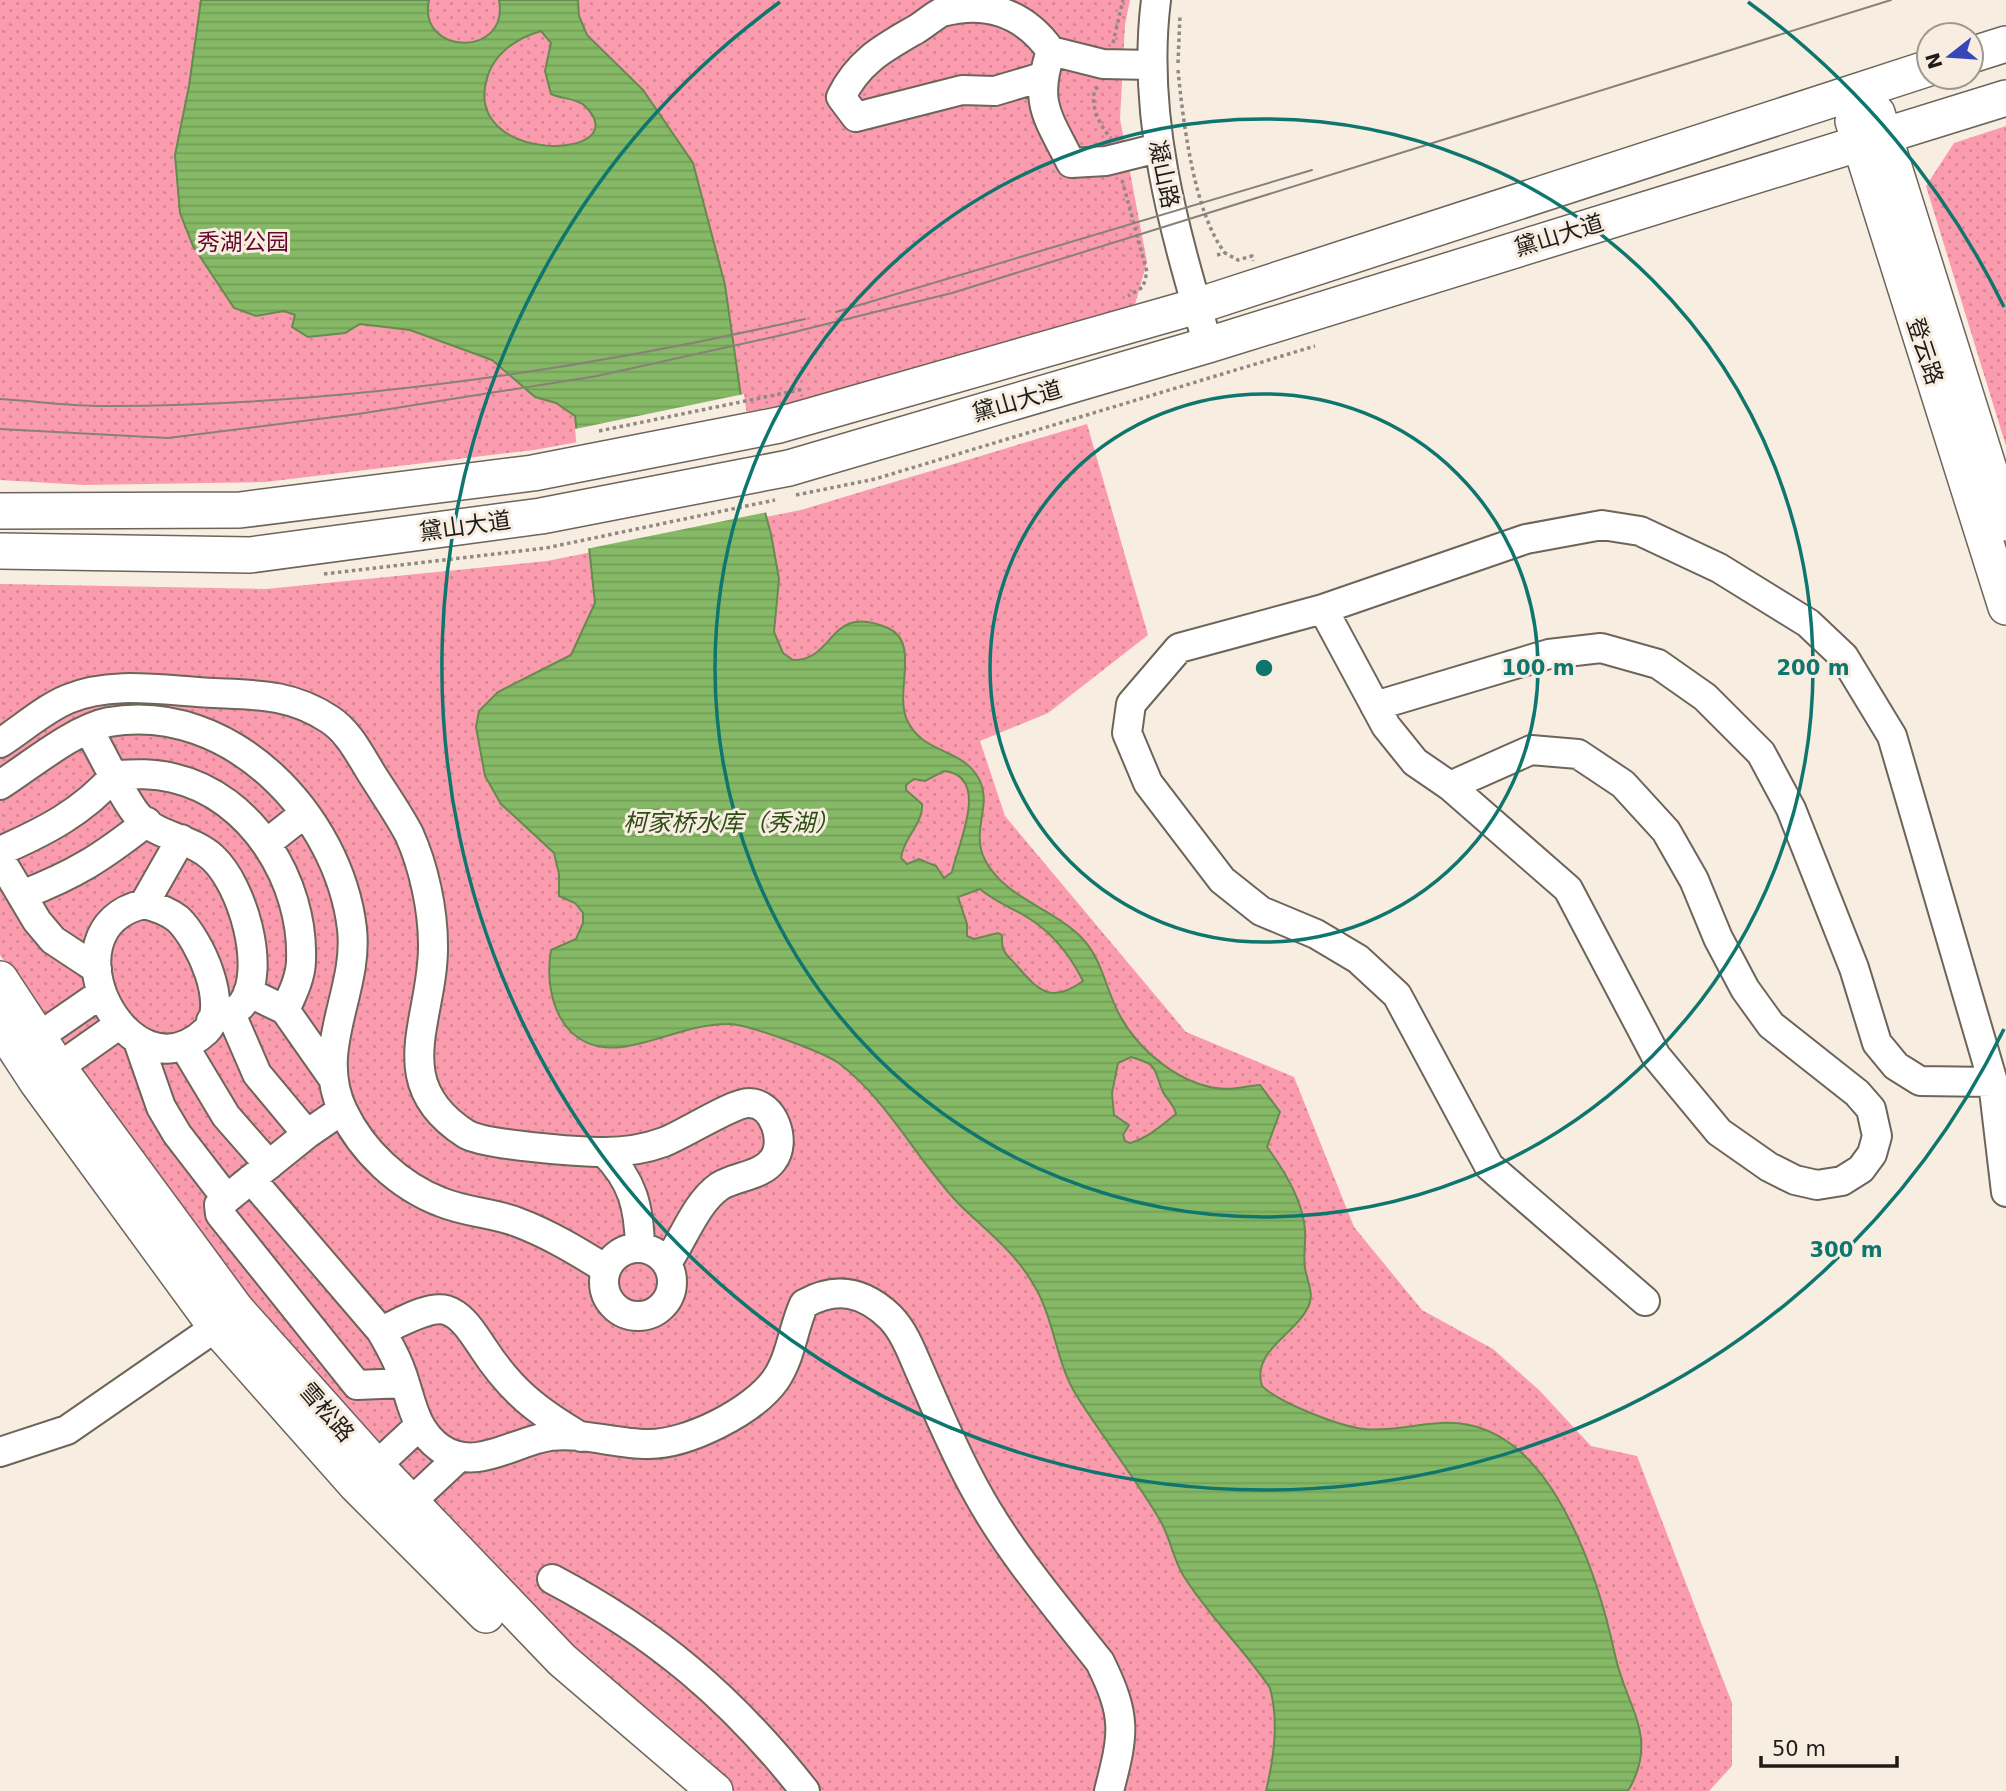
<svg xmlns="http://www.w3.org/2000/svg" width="2006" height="1791" font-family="'DejaVu Sans','Noto Sans SC',sans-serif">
<defs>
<pattern id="park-dots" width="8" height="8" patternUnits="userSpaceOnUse" patternTransform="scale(1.75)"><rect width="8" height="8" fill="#fb9bae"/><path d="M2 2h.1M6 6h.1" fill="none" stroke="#d78595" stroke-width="1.8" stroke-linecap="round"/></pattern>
<pattern id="water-rules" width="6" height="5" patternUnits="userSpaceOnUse" patternTransform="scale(1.75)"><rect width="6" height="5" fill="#86b966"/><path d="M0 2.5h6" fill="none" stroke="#739e58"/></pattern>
</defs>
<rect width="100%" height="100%" fill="#f7ede1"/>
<path fill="url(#park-dots)" d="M0,0H1130L1125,25L1120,119L1147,262L1135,304L861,391L534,450L265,482L84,485L0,480Z
M2006,126V446L1926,186L1954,143Z
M1087,424L1148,635L1048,713L980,741L1005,816L1186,1032L1294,1077L1354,1227L1422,1310L1493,1349L1539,1390L1591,1446L1637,1456L1732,1703V1766L1709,1791H732L576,1656L241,1299L58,1047L0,955V584L266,589L547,561L801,510Z"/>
<path fill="url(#water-rules)" stroke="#678a4f" stroke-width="2" fill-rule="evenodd" d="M201,0H429C417,56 510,58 499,0H578L579,16L587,35L643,90L693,163L725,285L749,453L771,534L779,579L774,632L783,653L793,660C836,661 828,602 888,628C921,643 894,691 907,720C922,753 958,748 976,774C996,803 969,829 985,860C1005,898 1050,907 1079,935C1101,956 1104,983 1117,1010C1136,1049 1182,1089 1229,1089C1239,1088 1250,1086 1260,1085L1280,1112L1267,1147C1284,1170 1303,1200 1305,1230C1306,1243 1303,1256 1305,1268C1307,1281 1314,1293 1309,1305C1297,1334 1251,1350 1262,1386C1279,1403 1339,1426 1364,1429C1398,1433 1435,1417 1469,1425C1556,1442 1599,1580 1615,1655C1626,1707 1660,1737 1628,1791H1266C1274,1757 1279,1722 1270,1688C1244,1649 1206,1613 1183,1575C1173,1558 1170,1538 1161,1522C1135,1477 1102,1437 1075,1393C1056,1362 1054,1316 1032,1282C1013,1250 984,1229 958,1203C916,1159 889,1102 840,1064C826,1053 745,1023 728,1024C691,1024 658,1042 622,1047C562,1054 543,997 551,950L576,939L583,923V913L575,903L559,896V874L554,853L501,804L485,776L476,727L479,711L498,692L571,655L595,603L575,416L556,403L535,397L492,360L410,330L360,324L345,333L308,337L292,327L295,315L284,311L256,316L234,308L193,246L180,213L175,155L189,86ZM541,31L551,43L545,71L551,94C561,99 577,98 585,106C640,160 461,167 487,78C494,53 517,38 541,31ZM944,771C992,776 957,846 952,872L944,878L936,866L919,859L907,864L901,858C903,838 924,823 922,804L906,790V785L914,779L925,781ZM980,889C996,903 1016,909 1033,921C1055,936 1071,957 1083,981C1053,1003 1040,993 1018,967C1007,954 1001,954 1002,935L998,933L974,939L967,936V924L958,897ZM1131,1057C1158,1065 1153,1066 1162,1090C1166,1099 1174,1104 1176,1114C1162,1125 1148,1138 1130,1143L1125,1141L1123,1135L1129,1125L1114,1115L1112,1093L1118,1063Z"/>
<path fill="#f7ede1" d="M744,394L752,453L768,512L586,549L575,429Z"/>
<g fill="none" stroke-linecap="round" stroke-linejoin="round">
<defs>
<path id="minor" d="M1156,0C1141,119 1175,232 1208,345
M1051,51L1103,64L1152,65
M1042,77L995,91L962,90L856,117L841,97C858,62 882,49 915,30C924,25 932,17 942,12C987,0 1025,14 1051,51C1033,103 1048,117 1071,163L1106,161L1158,148
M1323,609L1386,726L1415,762L1450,786L1568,889L1656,1056L1719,1132L1769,1167L1795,1180L1817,1185L1842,1181L1861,1169L1872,1154L1877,1136L1871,1109L1857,1093L1771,1025L1745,989L1718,938L1694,880L1666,831L1623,784L1578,754L1531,750L1450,786
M1375,706L1549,654L1601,648L1658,664L1705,697L1761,753L1791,809L1854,968L1877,1043L1896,1066L1920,1081L1993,1082
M88,729C101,750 124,801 139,817C159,837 193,839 213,858C242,885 267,968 243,1003C236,1013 222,1017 211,1021
M0,743C22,729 44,709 68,699C112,680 167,691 214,693C257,695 291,694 329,719C348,731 359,753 370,771C383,792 398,813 409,834C424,867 433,910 433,945C434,1019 385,1082 466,1134C484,1145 580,1152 605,1152C625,1152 645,1149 664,1142C685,1134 732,1103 749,1103C774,1103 787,1142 773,1160C762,1176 736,1176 720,1186C696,1202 683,1240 667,1263
M0,785C30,766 74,729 109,722C231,701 339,816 352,929C359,992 313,1049 343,1111C362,1151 399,1186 441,1202C465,1212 493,1213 517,1222C549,1234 577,1251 606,1269
M267,843L305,813
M0,851C44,832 83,812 115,775C135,774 153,773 173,778C252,796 304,882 301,960C301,977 292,995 285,1010
M0,859L37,921L53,940L97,969
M22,895C76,874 101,858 147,822
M144,904C156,907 168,911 178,919C199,939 231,1006 206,1031C129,1104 39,928 144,904Z
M144,904L181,839
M248,992L285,1010L332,1077
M231,1014L257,1074L307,1134
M138,1041L161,1107L177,1134L227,1199
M184,1046L226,1116L269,1165
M21,1049L102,993
M42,1079L120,1024
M342,1110L307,1134L219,1205L220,1214L357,1385L405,1383
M604,1152C633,1181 639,1207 640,1247
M251,1179L381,1331C389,1345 397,1358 402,1374C412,1402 414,1429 440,1448C476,1473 514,1441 551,1436C582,1432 616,1444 647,1444C687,1445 754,1411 776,1379C791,1357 793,1328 804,1304C836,1286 863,1291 890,1317C906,1333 914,1359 923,1378C939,1415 955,1453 975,1489C1009,1552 1056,1606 1100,1662C1127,1717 1124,1733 1109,1791
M604 1282a34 34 0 1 1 68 0a34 34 0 1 1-68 0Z
M1645,1301L1489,1166L1397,995L1358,959L1316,934L1261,911L1222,880L1148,783L1127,733L1131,704L1179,648L1323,609L1526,539L1602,525L1640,531L1719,568L1808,623L1844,657L1892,736L1993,1082L2006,1192
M381,1331C398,1324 428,1305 446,1310C463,1315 474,1335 483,1348C511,1391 537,1411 581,1437
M0,1452L67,1430L216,1327
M360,1481L420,1425
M397,1515L459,1457
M552,1579C656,1634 732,1698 805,1791"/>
<path id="major" d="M1971,55L2006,44
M1877,113L2006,523
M1853,121L2006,607
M0,511L240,510L533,473L779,425L1197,306L1929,68
M0,551L250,555L541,516L789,468L1208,345L2006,98
M0,979L58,1067L236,1309L376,1466L562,1660L715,1791
M0,1025L37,1082L216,1327L356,1485L486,1615"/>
</defs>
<use href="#minor" stroke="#6d645a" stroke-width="32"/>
<use href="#major" stroke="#6d645a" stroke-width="38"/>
<path stroke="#918a82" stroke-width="3.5" stroke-dasharray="3.5 3.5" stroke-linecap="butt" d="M1113,43L1123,0
M1178,63L1180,15
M1178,70C1183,121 1194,213 1225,253
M1098,87L1095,89C1090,106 1099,125 1111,138
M1122,180L1147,272L1143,287L1128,296
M1217,255L1225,253L1238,260L1252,256L1253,261
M599,431L804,389
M796,495L875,479L1315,346
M324,574L546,548L775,500"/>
<use href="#minor" stroke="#fff" stroke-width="28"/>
<use href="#major" stroke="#fff" stroke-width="35"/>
<path stroke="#878179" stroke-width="2" d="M836,312L1312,170
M0,399C37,401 74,407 111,406C345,405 577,371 805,319
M0,429L168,438L358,414L597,376L782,335L952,293L1891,0"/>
</g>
<g fill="none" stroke="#0f766e" stroke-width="3.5">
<circle cx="1264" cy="668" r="274"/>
<circle cx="1264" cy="668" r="549"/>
<path d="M2004 1029A823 823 0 1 1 780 2M1748 2A823 823 0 0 1 2004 307"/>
</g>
<g text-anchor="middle" stroke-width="6" stroke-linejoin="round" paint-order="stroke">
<g font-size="23" fill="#1f1c18" stroke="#f7ede1">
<text transform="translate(1164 174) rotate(78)" y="8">凝山路</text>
<text transform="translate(1559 235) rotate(-17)" y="8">黛山大道</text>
<text transform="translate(1925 351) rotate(72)" y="8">登云路</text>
<text transform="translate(1017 401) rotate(-16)" y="8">黛山大道</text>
<text transform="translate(465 526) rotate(-8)" y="8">黛山大道</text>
<text transform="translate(327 1412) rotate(49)" y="8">雪松路</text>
</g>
<g font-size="23" fill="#65092b" stroke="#f7ede1">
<text x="243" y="250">秀湖公园</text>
</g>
<g font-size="24" font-style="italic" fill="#2e4e15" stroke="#f7ede1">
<text x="731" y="831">柯家桥水库（秀湖）</text>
</g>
</g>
<circle cx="1264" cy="668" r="10" fill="#0f766e" stroke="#f7ede1" stroke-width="3.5"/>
<g font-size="21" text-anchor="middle" font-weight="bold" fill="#0f766e" stroke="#f7ede1" stroke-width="6" stroke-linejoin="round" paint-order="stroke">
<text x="1538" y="675">100 m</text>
<text x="1813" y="675">200 m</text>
<text x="1846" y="1257">300 m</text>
</g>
<g transform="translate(1950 56) rotate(253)"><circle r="33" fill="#f7ede1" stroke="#a19991" stroke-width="2"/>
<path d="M0-5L12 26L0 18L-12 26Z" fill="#3746b9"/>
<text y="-10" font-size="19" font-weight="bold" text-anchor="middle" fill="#1f1c18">N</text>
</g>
<path d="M1761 1756v10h136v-10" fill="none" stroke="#1f1c18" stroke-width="3.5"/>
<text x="1772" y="1756" font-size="21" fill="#1f1c18" stroke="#f7ede1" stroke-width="5" paint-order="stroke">50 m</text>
</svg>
